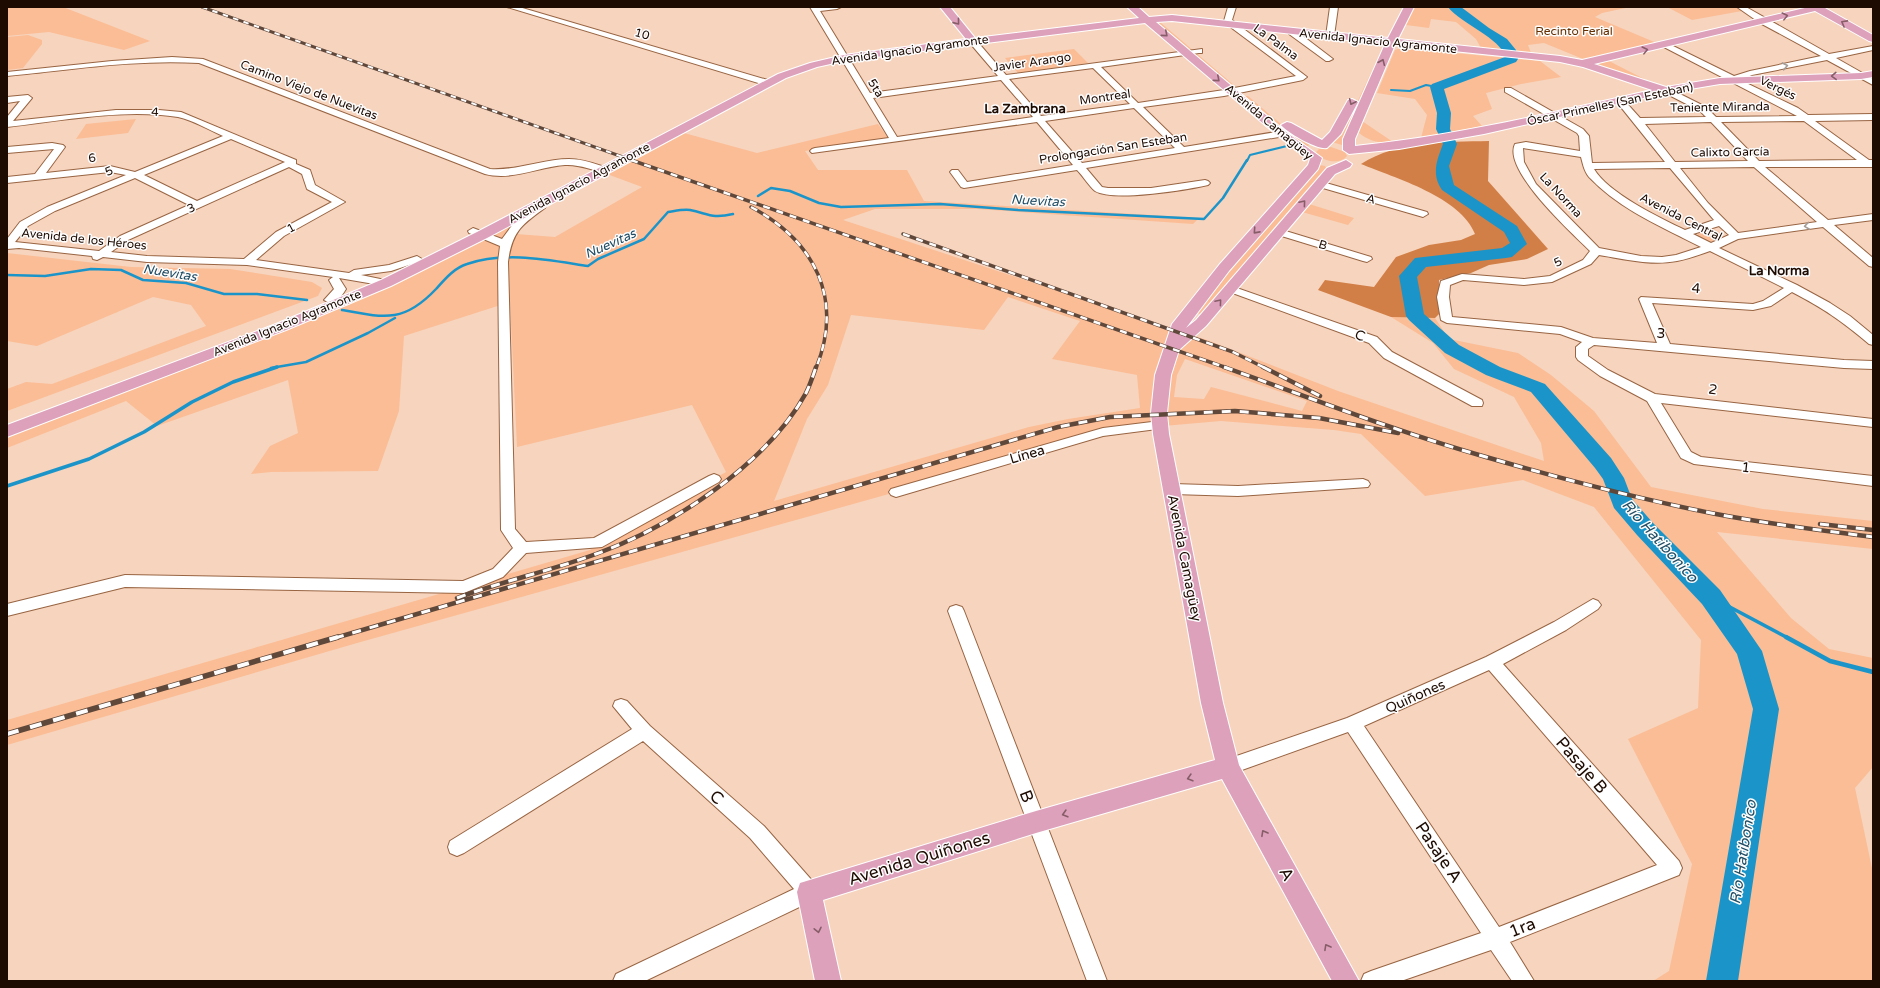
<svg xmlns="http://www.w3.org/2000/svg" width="1880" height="988" font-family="'Varela Round',sans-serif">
<rect width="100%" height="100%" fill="#f7d4be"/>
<path fill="#fbbd95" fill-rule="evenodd" d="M7,7H63L150,41L124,50L49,32L7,36Z
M1414,7H1630L1602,13L1595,17L1659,44L1588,61L1544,43L1528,45L1531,53L1482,50L1476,39L1456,22L1431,19L1429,28L1406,25Z
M1667,7H1736L1742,11L1692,20Z
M1156,22L1161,23L1236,87H1232Z
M28,35L42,40V44L23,68L7,70V37Z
M1401,48L1540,61L1561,77L1521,84L1486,93L1492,109L1473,116L1482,126L1421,138L1427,115L1415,99L1377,93L1395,50Z
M1074,49L1088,63L1018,73L1005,58Z
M1382,49H1384L1344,135L1342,145L1332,142L1342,135Z
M1609,61L1650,82L1594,65Z
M1243,96H1248L1288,130L1313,143L1304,148Z
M136,119L128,133L76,139L86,124Z
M1362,121L1393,142C1380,144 1369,141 1359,133Z
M878,124L888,138L805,151L818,170H907L924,201L1199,218L1193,224L977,209H875L843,220L1207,340L1338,391L1544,461L1541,443L1514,397L1454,369L1433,343L1391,317L1435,318L1449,339L1518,353L1551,375L1594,411L1651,487L1763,509L1873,521V549L1717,532L1791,618L1829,649L1873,658V767L1855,788L1873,873V981H1653L1669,971L1692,864L1628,739L1698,708L1701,640L1594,507L1523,480L1425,496L1361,434L1334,430L1221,421L1105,431L896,492L357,643L7,745V720L590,550L726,472L692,405L517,447L510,302L404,336L399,411L378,471L271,472L251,474L270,446L298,433L288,380L157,426L126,401L7,448V435L351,304L684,133L757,153ZM607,174L642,187L555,237L516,234C539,205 575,191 607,174ZM1008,297L1080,321L1052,359L1137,375L1140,408L1068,419L1029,427L774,501L807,419L828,385L851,315L984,330ZM1185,359L1307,401L1302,411L1211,387L1204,399L1174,397L1177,375Z
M1331,147L1345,152L1347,156C1340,165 1322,162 1316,152L1319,149Z
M1319,165L1325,166L1327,169L1202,315L1194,311Z
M1309,204L1354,218L1348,225L1302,212Z
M1714,229L1721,233L1724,237L1709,242L1697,236L1698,234Z
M7,253L131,267L230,269L312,282L322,288L318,296L7,411V389L26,382L52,384L206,326L191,305L153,297L37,346L7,341Z"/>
<path fill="#d17f46" d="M1489,141L1488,181L1548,249L1527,259L1489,265L1471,273L1439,280L1440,313L1435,318L1391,317L1318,290L1325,280L1374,287L1396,257L1429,245L1461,240L1475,234C1461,197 1395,178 1361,164C1399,140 1445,142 1489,141Z"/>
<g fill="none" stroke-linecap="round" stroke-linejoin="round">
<path stroke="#1b95c9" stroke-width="2" d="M1391,90L1410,91L1426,85L1437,87
M1247,161L1250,155L1287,146"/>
<path stroke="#1b95c9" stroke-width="2.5" d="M758,196L771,188L790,191L819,203L841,207L940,204L1018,210L1204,219L1223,198L1247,160
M7,275L45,276L91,269L121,270L143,280L186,283L224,294H257L307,300
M342,310C385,318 404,323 436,289C445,279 454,268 467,264C506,251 548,260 588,266L598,259L644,239L668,212C675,211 683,209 690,210C709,214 712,219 733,214
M271,368L306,362L368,333L395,318"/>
<path stroke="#1b95c9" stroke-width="3.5" d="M7,486L89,459L144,432L192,402L233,382L277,367
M1711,597L1788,638"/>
<path stroke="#1b95c9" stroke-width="4.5" d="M1786,637L1830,661L1873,672"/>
<path fill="#1b95c9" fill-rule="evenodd" d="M1448,7H1461L1489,28L1507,39L1516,50L1518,59L1516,62L1444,89L1451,113L1450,129L1457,144L1449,166L1454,185L1517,226L1527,244L1512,257L1506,258L1426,267L1417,277L1424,314L1459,345L1500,367L1545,384L1611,458L1624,478L1632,499L1653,523L1720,590L1762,651L1779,709L1738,981H1706L1753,709L1737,654L1702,604L1637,535L1614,508L1603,479L1595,468L1531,392L1486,375L1445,353L1409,320L1406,316L1399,276L1415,258L1502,248L1510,243L1504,232L1442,190C1431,174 1437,160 1443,144L1436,129L1437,113L1430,87L1432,84L1505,57C1501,38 1461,24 1448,7Z"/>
<defs>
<path id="minor" d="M507,7H519L771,81L772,83L771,85H765Z
M810,7H841L837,9L820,11L870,93L998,76L969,42L973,40H976L1006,75L1202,49V53H1199L1101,67L1138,103L1224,90L1296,76L1225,23L1224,21L1228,7H1236L1232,20L1307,77L1303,80L1224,96L1143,107L1184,147L1282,131L1287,134L1285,136L1086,168L1102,187L1108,188H1151L1205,180L1208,181L1210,183L1208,185C1187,190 1113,202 1095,191C1089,186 1083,176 1077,170L964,188L961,187L950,172L952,170H958L967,182L1073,165L1037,122L812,153L810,151L812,149L815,148L889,138ZM1093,68L1130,104L1041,116L1009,79ZM1001,80L1033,117L897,137L873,98ZM1134,108L1175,148L1082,163L1045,121Z
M1330,7H1338L1334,36L1330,38L1326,36Z
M1737,7H1746L1829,54L1873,46V50L1836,58L1873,79V85L1827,60L1752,75L1740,80L1798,108L1808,115L1873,114V120L1815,121L1869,160H1873L1872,167H1765L1828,220L1873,214V220L1834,225L1873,258V267L1869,266L1823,227L1738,239L1719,248L1797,285L1830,303L1850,316L1873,335V345L1869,344C1842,321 1823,308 1792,292L1771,306L1753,310L1652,303L1670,344L1844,360L1873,361V369L1844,368L1594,345L1588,349V356L1608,370L1655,394L1873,419V427L1661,403L1691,452L1701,457L1873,476V486L1694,464L1681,458L1647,401L1600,376L1578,360L1576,357V347L1582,342L1560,334L1447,323L1441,320L1437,297L1441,281L1462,274L1524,279L1550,276L1583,260L1590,251C1572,233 1502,170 1515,144L1526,142L1580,151L1579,136L1577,133L1505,92V88H1511L1583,129L1589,136L1592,163L1665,162L1616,101L1620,98L1623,99L1640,118L1706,117L1700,111L1663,92V88L1666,87L1706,107L1716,117L1797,116L1660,45L1664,43H1667L1734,76L1750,71L1821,56L1760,23ZM1804,121L1857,160L1759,161L1721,122ZM1711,122L1748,161L1675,162L1645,124ZM1523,148L1581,157C1583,165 1585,174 1591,179C1621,210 1664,228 1701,247L1676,255L1662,257L1641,256L1599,248L1536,184L1524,162ZM1754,167L1817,222L1738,233L1708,203L1680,168ZM1670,168L1714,220L1685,230C1660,218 1608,193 1594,169ZM1719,226L1729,235L1711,243L1693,234ZM1710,251L1784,288L1763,301L1753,304L1641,297L1639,299L1657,343L1593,338L1561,327L1452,317L1449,297L1450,285L1463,280L1524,285L1552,282L1591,264L1599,255C1624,259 1651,266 1677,261C1688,259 1699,255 1710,251Z
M1289,30H1295L1333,59L1329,61H1326L1289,34Z
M172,57L203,59L490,169C517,171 542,159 569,159C583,159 596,164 608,168L610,170L605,173C592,170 579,164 565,165C538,167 512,181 485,174L199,63C135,59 70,70 7,76V72L112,61Z
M28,95L32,98L13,121L116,110H159L181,112L296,160V164L310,170L315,185L345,202L284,236L256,260L349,273L354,270L389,265L417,256L422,259L421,261L391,271L361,275L390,281L392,283L386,286L339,278L346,289C342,296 337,302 330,303L324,300L334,289L329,280L333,277L247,265L147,262L103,257L97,260L93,259L92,256L19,248L7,249V239L20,222L47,207L126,175L110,172L7,183V177L35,174L54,149L7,153V147L52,143L63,145L65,147L46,173L110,166L135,172L223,136C209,130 193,120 178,117C124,108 61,121 7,127V117L20,101L7,103V97ZM231,139L285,162L197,201L144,175ZM289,167L302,174L307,189L332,202L276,232L244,259L147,256L111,252L128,240ZM135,178L189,205L120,236L99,251L15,242L28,226L55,211Z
M1319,181L1427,212L1428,214L1423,217L1316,186L1314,184L1316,182Z
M541,203L546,206L545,208C521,225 512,232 508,262L515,529L526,542L594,538L709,476L714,474L719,476L721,479L719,482L602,547L526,553L503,577L464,593L125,587L7,616V604L125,575L463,581L493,569L513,548L501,530L498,262L500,246L469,233L468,231L473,228L502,239L516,220Z
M1279,229L1371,257L1372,259L1367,262L1363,261L1275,234L1274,232Z
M1231,286L1377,337L1392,352L1482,400L1483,403L1482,406H1472L1384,358L1369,343L1227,291L1225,289L1227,287Z
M1160,421L1165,422L1167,425L1165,428L1103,436L896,497L891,495L889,492L891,489L1103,428Z
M1363,479L1368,481L1370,484L1368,487L1238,496L1173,494L1168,492L1166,489L1168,486L1173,484L1238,486Z
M1593,599L1598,601L1601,605L1598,609L1566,630L1503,664L1679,861L1682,868L1679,875L1510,942L1534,981H1512L1491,950L1401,981H1361L1364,974L1371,971L1481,933L1348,732L1228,775L1222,773L1219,767L1222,761L1347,718L1486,657L1554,622ZM1489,670L1657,865L1499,927L1364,726Z
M956,605L962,607L964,611L1107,981H1087L948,611L950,607Z
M621,699L627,701L650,726L764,826L816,885L819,892L816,899L645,981H613L616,974L794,889L750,838L643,741L464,853L457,856L450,853L448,847L450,841L632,729L613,706L615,701Z"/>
<path id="major" d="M940,7H950L975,38L1139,18L1127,7H1138L1149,17L1172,15L1388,38L1404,7H1414L1398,39L1560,56L1582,60L1809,7H1826L1825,8L1873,35V42L1869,41L1815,11L1594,64L1666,87L1720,78L1861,73L1873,71V77L1861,79L1720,84L1666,93L1484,134L1399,149L1349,154L1343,150V139L1385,44L1172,21L1156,22L1286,132L1322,158L1318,169L1229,271L1186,328L1196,320L1327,168L1346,160L1352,164L1350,167L1335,174L1206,326L1179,350L1171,375L1167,413L1169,434L1223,703L1239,765L1359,981H1332L1222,779L1036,833L823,900L841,981H815L797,892L800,883L1036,811L1215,760L1201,703L1153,434L1151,413L1155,375L1172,324L1219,265L1308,165L1310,159L1278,136L1145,23L844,61L817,67L786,78L487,238L391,286L286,330L7,437V425L276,324L381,280L477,232L778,74L810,63L844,55L966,39ZM1395,45L1560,62L1583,67L1652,90C1554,112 1456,136 1355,146V139Z
M1352,99L1358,102L1341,134L1327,148C1317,150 1288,133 1281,125L1287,122L1291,123L1322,140L1330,132L1348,100Z"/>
</defs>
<use href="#minor" stroke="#986442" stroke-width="2"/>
<use href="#major" stroke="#fff" stroke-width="2"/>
<use href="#minor" fill="#fff" fill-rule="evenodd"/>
<use href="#major" fill="#dda1bc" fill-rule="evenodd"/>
<defs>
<path id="rail-far3" d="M202,7L634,161"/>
<path id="rail-far2" d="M631,160L1227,368
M751,207C815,241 844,299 816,368
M903,234L1233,352L1265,368"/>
<path id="rail-far1" d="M1224,367C1311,398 1397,432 1486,457C1562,479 1639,499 1716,514C1768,524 1820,530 1873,537
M1263,367L1320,396
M1820,524L1873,530
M457,598C503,581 550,571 596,554C671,527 767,464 806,393C810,385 813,376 816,367
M335,638L1058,427L1110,417L1235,411L1319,418L1398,433"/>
<path id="rail" d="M7,734L338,637"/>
</defs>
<use href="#rail-far3" stroke="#5f473a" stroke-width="3"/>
<use href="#rail-far2" stroke="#5f473a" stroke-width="3.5"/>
<use href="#rail-far1" stroke="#5f473a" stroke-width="4.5"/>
<use href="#rail" stroke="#5f473a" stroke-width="5.5"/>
<use href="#rail-far3" stroke="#fdfdfd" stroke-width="2" stroke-dasharray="5.5" stroke-linecap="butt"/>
<use href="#rail-far2" stroke="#fdfdfd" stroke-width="2.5" stroke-dasharray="7" stroke-linecap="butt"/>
<use href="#rail-far1" stroke="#fdfdfd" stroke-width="3" stroke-dasharray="9" stroke-linecap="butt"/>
<use href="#rail" stroke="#fdfdfd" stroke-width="4" stroke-dasharray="12" stroke-linecap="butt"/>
</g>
<defs><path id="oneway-chevron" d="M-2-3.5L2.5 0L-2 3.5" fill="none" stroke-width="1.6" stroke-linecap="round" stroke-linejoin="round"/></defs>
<g stroke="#875d68">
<use href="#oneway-chevron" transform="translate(1785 16) rotate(-14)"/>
<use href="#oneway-chevron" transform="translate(957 22) rotate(51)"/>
<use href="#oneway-chevron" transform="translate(1844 23) rotate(-151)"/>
<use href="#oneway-chevron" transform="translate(1165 34) rotate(40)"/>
<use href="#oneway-chevron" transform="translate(1645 50) rotate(-14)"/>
<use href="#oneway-chevron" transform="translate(1382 62) rotate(-67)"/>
<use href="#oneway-chevron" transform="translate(1834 76) rotate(178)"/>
<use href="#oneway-chevron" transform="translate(1217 79) rotate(41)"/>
<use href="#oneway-chevron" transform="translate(1352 102) rotate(115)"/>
<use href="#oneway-chevron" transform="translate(1303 203) rotate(-50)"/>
<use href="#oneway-chevron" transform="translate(1256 231) rotate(132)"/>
<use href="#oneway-chevron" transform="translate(1219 302) rotate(-50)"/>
<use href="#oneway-chevron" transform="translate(1190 778) rotate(164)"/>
<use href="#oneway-chevron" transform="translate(1065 814) rotate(164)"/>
<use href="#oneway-chevron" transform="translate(1264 833) rotate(-119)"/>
<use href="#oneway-chevron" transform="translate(818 930) rotate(78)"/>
<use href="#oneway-chevron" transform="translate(1327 947) rotate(-119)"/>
</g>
<g stroke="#a59d99">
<use href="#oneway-chevron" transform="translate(1785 66) rotate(-11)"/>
<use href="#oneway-chevron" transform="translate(1807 226) rotate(172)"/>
</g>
<g text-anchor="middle" stroke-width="3" stroke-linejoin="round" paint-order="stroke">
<g font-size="12" fill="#652f00" stroke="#fdfdfd">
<text x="1574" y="35">Recinto Ferial</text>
</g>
<g font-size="12" fill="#1d0a01" stroke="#fdfdfd">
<text transform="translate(642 34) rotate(16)" y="4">10</text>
<text transform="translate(1378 41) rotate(6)" y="4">Avenida Ignacio Agramonte</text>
<text transform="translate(1276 42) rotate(36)" y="4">La Palma</text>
<text transform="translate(910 50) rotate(-8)" y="4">Avenida Ignacio Agramonte</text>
<text transform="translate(1032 62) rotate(-8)" y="4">Javier Arango</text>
<text transform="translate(876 88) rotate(58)" y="4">5ta</text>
<text transform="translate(1778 88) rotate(26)" y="4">Vergés</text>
<text transform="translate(309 90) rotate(21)" y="4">Camino Viejo de Nuevitas</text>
<text transform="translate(1105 97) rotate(-8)" y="4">Montreal</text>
<text transform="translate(1610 104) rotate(-12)" y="4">Óscar Primelles (San Esteban)</text>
<text transform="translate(1720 107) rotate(-1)" y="4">Teniente Miranda</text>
<text transform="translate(155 112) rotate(3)" y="4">4</text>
<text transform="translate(1269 122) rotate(40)" y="4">Avenida Camagüey</text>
<text transform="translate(1113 148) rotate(-9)" y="4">Prolongación San Esteban</text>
<text transform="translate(1730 152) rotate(-1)" y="4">Calixto García</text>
<text transform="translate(92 158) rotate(-6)" y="4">6</text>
<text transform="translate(109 171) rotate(-23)" y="4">5</text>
<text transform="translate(579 183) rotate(-28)" y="4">Avenida Ignacio Agramonte</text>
<text transform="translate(1561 195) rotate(47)" y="4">La Norma</text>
<text transform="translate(1371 199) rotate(16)" y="4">A</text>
<text transform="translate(191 208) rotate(-24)" y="4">3</text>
<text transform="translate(1681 217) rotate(27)" y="4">Avenida Central</text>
<text transform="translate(291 228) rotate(-28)" y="4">1</text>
<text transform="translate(84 239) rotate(6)" y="4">Avenida de los Héroes</text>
<text transform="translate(1323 245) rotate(17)" y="4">B</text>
<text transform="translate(1558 262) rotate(-26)" y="4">5</text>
<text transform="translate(287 323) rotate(-22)" y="4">Avenida Ignacio Agramonte</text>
</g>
<g font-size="13" font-weight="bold" fill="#1d0a01" stroke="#fdfdfd">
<text x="1025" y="113">La Zambrana</text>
<text x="1779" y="275">La Norma</text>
</g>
<g font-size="13" font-style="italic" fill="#214d64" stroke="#fdfdfd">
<text transform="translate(1038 200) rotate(3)" y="5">Nuevitas</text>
<text transform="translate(610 243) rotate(-24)" y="5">Nuevitas</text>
<text transform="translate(170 272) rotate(9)" y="5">Nuevitas</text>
</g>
<g font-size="14" fill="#1d0a01" stroke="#fdfdfd">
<text transform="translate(1696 288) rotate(5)" y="5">4</text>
<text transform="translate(1661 333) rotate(5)" y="5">3</text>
<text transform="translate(1360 335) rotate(21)" y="5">C</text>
<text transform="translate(1713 389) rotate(7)" y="5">2</text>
<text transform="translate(1027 454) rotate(-16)" y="5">Línea</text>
<text transform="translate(1746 467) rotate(6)" y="5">1</text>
<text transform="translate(1185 558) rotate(79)" y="5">Avenida Camagüey</text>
<text transform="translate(1415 696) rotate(-24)" y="5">Quiñones</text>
</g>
<g font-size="15" font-style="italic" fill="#214d64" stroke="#fdfdfd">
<text transform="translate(1660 541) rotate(48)" y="5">Río Hatibonico</text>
<text transform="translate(1743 852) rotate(-81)" y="5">Río Hatibonico</text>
</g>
<g font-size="17" fill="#1d0a01" stroke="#fdfdfd">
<text transform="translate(1582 765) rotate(49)" y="6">Pasaje B</text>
<text transform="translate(1027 796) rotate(69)" y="6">B</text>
<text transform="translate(717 797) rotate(42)" y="6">C</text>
<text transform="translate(1439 852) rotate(56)" y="6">Pasaje A</text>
<text transform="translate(919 858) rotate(-17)" y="6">Avenida Quiñones</text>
<text transform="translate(1287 874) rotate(61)" y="6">A</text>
<text transform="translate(1522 927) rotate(-21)" y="6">1ra</text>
</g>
</g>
<rect width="1880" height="988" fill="none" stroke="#1d0a01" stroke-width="16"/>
</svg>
